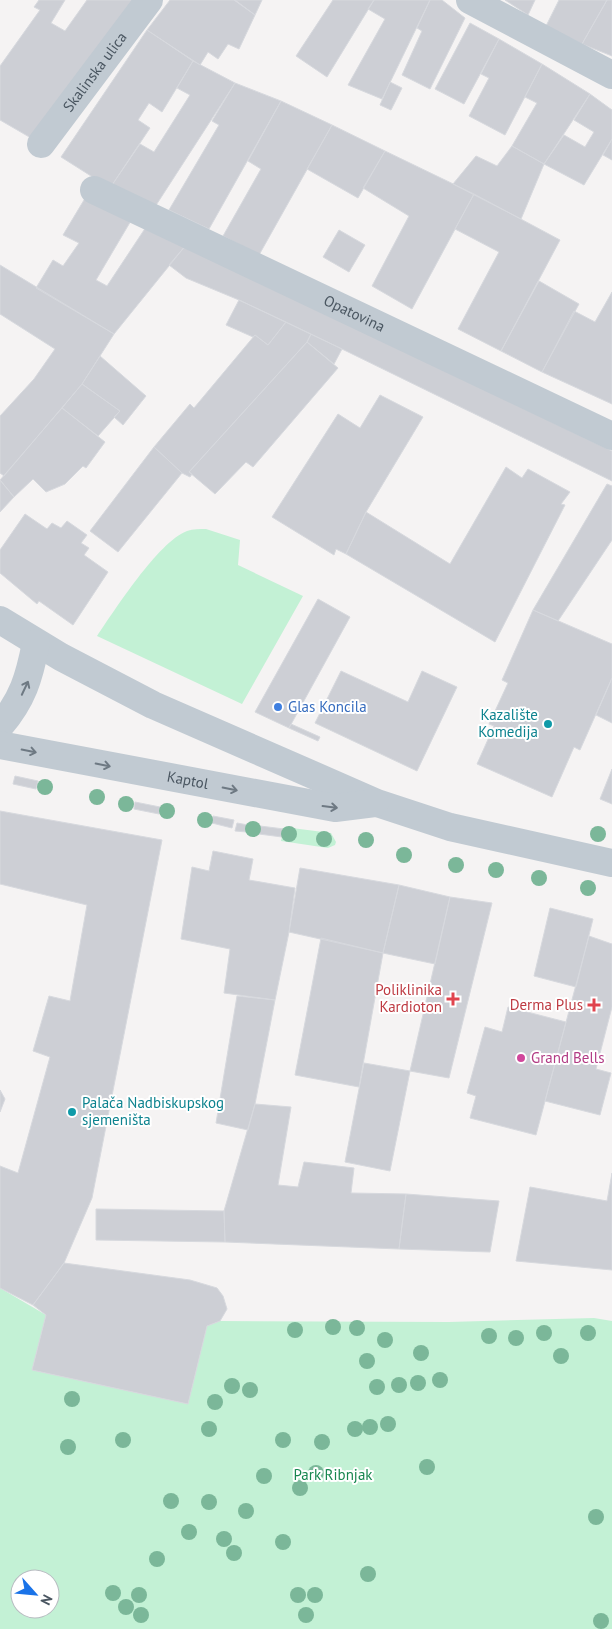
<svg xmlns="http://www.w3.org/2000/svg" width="612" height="1629" font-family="'PT Sans',sans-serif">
<rect width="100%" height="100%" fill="#f5f3f3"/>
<path fill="#c3f1d5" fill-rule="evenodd" d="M206,529L240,540L238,565L303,596L242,704L97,636C115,610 158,542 187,531C193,529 200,529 206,529Z
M284,827L331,833L336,842L335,845L328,848L281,841Z
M0,1288L46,1315L32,1370L188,1404L207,1326L220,1321L449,1322L594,1318L612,1321V1629H0ZM20,1579H50V1609H20Z"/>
<path fill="#cdcfd5" stroke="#d7d9de" d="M39,0H65L51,23L65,31L87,0H143L31,138L0,120V66L40,10L34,7Z
M170,0H234L255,15L239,49L228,44L218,59L208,52L200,65L147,30Z
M235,0H262L255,15Z
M333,0H374L327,77L296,56Z
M374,0H430L382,99L348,85L385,19L368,9Z
M430,0H442L465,18L430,89L402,75L422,31L417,28Z
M505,0H535L528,15Z
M559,0H607L582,44L546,26Z
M607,0H612V56L582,44Z
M470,23L499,39L464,104L435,89Z
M147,30L193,61L162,112L149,103L138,120L150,128L110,188L61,157Z
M499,39L542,64L505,135L469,116L489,78L481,74Z
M193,61L235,83L151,213L110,188L140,144L154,152L190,95L177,88Z
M542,64L590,94L544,164L512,146L537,103L525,97Z
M390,82L402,88L391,110L380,105Z
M235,83L281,101L209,229L169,210L219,125L212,121Z
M590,94L612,110V139L584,185L544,164L564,135L585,147L594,132L574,120Z
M281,101L332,125L259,255L223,236L261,169L248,161Z
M332,125L385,151L358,198L307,169Z
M612,139V160L603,155Z
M512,146L544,164L521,219L453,184L476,156L497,166Z
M385,151L474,194L412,309L372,286L409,216L363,188Z
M474,194L560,240L501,351L458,329L499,252L455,229Z
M87,195L132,219L96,280L107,286L148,224L186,245L114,334L36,288L53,260L63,266L79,243L63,235Z
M339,230L365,245L349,272L323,257Z
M186,245L612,451V481L342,349L239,300L186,278L169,265Z
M0,265L114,334L82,384L4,476L0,473V416L34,379L55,349L0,314Z
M539,281L579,304L542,372L501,351Z
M612,292V404L542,372L574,311L595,322Z
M239,300L286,322L268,345L255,335L253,337L226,325Z
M286,322L311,334L307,342L189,472L192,474L190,477L182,473L154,447L190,404L194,408L255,335L268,345Z
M311,334L342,349L334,364L307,342Z
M307,342L338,368L253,467L246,462L215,494L189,472Z
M100,356L146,396L123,425L114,417L120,411L82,384Z
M82,384L120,411L98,436L62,408Z
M380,395L423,417L366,512L346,554L336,549L334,555L272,517L338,414L360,428Z
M62,408L105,442L86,468L83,466L65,484L46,492L33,479L14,497L0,480Z
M154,447L182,473L118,552L90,531Z
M506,467L522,478L528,469L570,492L561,504L565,505L495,642L346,554L366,512L450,564Z
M0,480L14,497L0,512Z
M607,484L612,486V540L558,621L533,610Z
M25,514L47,529L52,523L61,528L67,521L87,535L81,543L89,548L84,555L108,572L73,625L39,601L37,604L0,573V550Z
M318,599L350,617L289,728L255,712Z
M533,610L612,644V678L580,750L574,747L552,797L477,764L494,726L489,724L508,683L502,680Z
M341,671L408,702L422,671L457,687L417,771L315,723Z
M612,678V723L596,715Z
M291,724L320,737L318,741L289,728Z
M612,769V804L600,799Z
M15,776L38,781L36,789L13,784Z
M135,802L160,807L159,814L134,809Z
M0,811L162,840L92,1198L64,1263L33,1305L0,1288V1166L18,1173L50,1057L33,1051L49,996L70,1001L87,905L0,884Z
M213,816L234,820L232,828L212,823Z
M237,823L248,825L247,832L235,831Z
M260,826L284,829L282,837L259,834Z
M213,851L253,859L249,880L295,888L289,932L275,1000L224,993L230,949L181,939L192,867L209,871Z
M300,868L399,885L383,953L289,932Z
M399,885L450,897L435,964L383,953Z
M450,897L492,903L449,1078L410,1071Z
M550,908L593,919L576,987L534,976Z
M589,936L612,944V1007L596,1069L611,1073L600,1115L545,1101Z
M321,938L383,953L359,1087L295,1075Z
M237,996L275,1000L255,1104L248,1130L216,1123Z
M508,1007L566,1022L536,1135L470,1118L476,1096L467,1093L485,1027L502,1032Z
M364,1063L410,1071L390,1171L345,1162Z
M0,1090L5,1099L0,1112Z
M255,1104L291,1107L278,1185L298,1187L304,1162L354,1168L351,1193L406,1194L399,1249L225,1242L224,1211Z
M612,1173V1270L516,1261L530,1187L607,1201Z
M406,1194L499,1201L490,1252L399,1249Z
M96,1209L224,1211L225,1242L96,1240Z
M64,1263L190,1280L217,1288L223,1296L227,1309L220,1321L207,1326L188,1404L32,1370L46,1315L33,1305Z"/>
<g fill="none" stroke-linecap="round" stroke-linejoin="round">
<g stroke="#c1cad2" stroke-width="28">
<path d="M470,0L612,75"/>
<path id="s1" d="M41,144L149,0"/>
<path id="s2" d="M94,190L612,436"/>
<path d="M0,620L61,657L153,705L377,803L450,827L612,863"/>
<path d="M0,726C23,699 29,678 36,643"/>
<path id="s3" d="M0,745L335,808L375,803"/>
</g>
</g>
<g fill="#7bb799">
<circle cx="45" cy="787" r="8"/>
<circle cx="97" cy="797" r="8"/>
<circle cx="126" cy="804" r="8"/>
<circle cx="167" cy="811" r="8"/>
<circle cx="205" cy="820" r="8"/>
<circle cx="253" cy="829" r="8"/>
<circle cx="289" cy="834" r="8"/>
<circle cx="598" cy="834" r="8"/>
<circle cx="324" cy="839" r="8"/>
<circle cx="366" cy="840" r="8"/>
<circle cx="404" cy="855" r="8"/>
<circle cx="456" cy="865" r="8"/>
<circle cx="496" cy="870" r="8"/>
<circle cx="539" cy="878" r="8"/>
<circle cx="588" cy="888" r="8"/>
<circle cx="333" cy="1327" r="8"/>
<circle cx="357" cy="1328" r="8"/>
<circle cx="295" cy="1330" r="8"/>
<circle cx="544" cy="1333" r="8"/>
<circle cx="588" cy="1333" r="8"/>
<circle cx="489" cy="1336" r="8"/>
<circle cx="516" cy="1338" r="8"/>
<circle cx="385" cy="1340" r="8"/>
<circle cx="421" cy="1353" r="8"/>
<circle cx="561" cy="1356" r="8"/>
<circle cx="367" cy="1361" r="8"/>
<circle cx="440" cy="1380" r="8"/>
<circle cx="418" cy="1383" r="8"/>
<circle cx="399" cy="1385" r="8"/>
<circle cx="232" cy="1386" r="8"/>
<circle cx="377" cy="1387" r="8"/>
<circle cx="250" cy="1390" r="8"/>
<circle cx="72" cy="1399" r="8"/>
<circle cx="215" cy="1402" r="8"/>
<circle cx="388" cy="1424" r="8"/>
<circle cx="370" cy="1427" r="8"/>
<circle cx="209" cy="1429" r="8"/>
<circle cx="355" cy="1429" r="8"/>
<circle cx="123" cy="1440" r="8"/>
<circle cx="283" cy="1440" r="8"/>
<circle cx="322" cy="1442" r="8"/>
<circle cx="68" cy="1447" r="8"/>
<circle cx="427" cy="1467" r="8"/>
<circle cx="316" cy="1473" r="8"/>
<circle cx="264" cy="1476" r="8"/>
<circle cx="300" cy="1488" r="8"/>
<circle cx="171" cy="1501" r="8"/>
<circle cx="209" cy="1502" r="8"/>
<circle cx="246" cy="1511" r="8"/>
<circle cx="596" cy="1517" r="8"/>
<circle cx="189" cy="1532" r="8"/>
<circle cx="224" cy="1539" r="8"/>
<circle cx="283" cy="1542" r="8"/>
<circle cx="234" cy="1553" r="8"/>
<circle cx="157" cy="1559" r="8"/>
<circle cx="368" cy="1574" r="8"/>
<circle cx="113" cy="1593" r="8"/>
<circle cx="139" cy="1595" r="8"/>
<circle cx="298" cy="1595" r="8"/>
<circle cx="315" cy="1595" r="8"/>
<circle cx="126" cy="1607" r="8"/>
<circle cx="141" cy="1615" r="8"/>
<circle cx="306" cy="1615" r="8"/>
<circle cx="601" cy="1621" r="8"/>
</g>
<defs><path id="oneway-shaft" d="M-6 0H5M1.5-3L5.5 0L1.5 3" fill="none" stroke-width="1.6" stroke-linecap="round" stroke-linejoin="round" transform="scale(1.25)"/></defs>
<g stroke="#6e7983">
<use href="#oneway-shaft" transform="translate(25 688) rotate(-65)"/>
<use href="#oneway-shaft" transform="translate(29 751) rotate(11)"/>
<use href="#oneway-shaft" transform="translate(103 765) rotate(11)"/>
<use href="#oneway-shaft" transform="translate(230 789) rotate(11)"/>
<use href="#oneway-shaft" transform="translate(330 807) rotate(7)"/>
</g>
<circle fill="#3f7fe0" stroke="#fff" stroke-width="2" cx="278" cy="707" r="5"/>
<g fill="#0f9aa8" stroke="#fff" stroke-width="2">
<circle cx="548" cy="724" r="5"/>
<circle cx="72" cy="1112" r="5"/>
</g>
<g fill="#e0444e" stroke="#fff" stroke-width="2">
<path d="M450.5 991.5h5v5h5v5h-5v5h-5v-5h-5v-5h5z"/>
<path d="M591.5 997.5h5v5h5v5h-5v5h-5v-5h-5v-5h5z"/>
</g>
<circle fill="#d1479c" stroke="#fff" stroke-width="2" cx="521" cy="1058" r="5"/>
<g text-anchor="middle" stroke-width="4" stroke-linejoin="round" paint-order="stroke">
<g font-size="15" fill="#4a5661" stroke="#fff">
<text dy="5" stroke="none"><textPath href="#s1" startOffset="90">Skalinska ulica</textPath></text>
<text dy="5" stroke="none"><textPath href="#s2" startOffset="288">Opatovina</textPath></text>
<text dy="5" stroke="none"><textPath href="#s3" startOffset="191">Kaptol</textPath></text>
</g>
<g font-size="15" fill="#366cbe" stroke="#fff" text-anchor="start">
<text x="288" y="712">Glas Koncila</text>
</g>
<g font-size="15" fill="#0d838f" stroke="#fff" text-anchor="end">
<text x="538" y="720">Kazalište<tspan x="538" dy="17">Komedija</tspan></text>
<text x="82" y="1108" text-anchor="start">Palača Nadbiskupskog<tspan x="82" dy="17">sjemeništa</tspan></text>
</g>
<g font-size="15" fill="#be3a42" stroke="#fff" text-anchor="end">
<text x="442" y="995">Poliklinika<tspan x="442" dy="17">Kardioton</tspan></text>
<text x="583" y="1010">Derma Plus</text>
</g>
<g font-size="15" fill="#b23c85" stroke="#fff" text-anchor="start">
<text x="531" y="1063">Grand Bells</text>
</g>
<g font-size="15" fill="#17864f" stroke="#fff">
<text x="333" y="1480">Park Ribnjak</text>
</g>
</g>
<g transform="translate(35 1594) rotate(117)"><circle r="24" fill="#ffffff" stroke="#b7bbc0"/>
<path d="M0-4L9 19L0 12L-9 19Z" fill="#1a73e8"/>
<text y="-8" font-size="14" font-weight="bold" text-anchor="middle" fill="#4a5661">N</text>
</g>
</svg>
